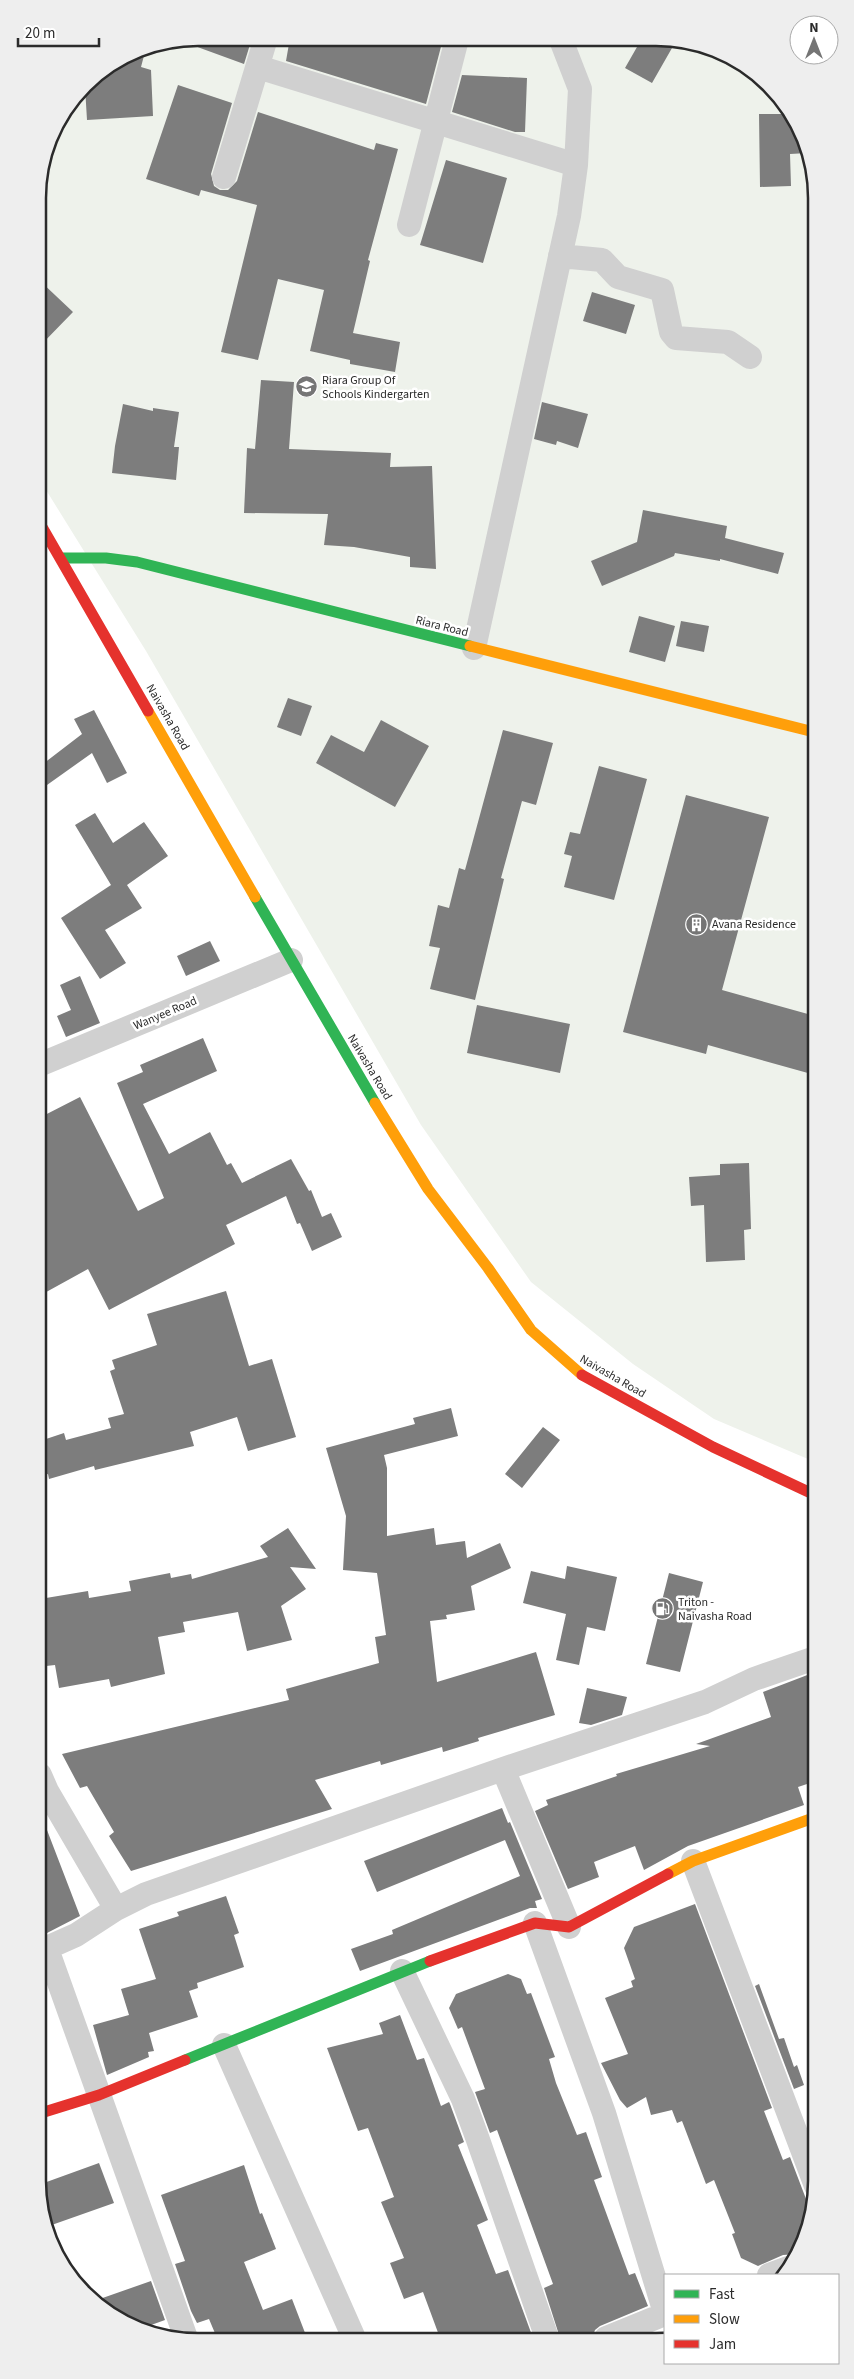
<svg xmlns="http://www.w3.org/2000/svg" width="854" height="2379" font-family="'Source Sans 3',sans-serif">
<rect width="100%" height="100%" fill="#fff"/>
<path fill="#eef2eb" d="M199,38L687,41L736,59L769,84L795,118L813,167L815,1462L714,1419L633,1364L531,1282L421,1125L146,651L38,477V188L54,127L92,78L137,50Z"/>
<path fill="#7d7d7d" d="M199,38H252L244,64L181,41Z
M290,38L358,39H443L426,104L286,61Z
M641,40L676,41L652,83L625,68Z
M146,48L141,67L151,70L153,116L87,120L85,87L92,78L137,50Z
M462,75L527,78L525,132H515L452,112Z
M178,85L232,103L211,174L214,186L220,190H228L237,181L258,112L374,150L376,143L398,149L368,260L370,261L353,333L400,342L395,372L350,364V360L310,351L324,290L278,279L258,360L221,352L257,205L201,190L199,196L146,179Z
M759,114H791L795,118L808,153L790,154L791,186L760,187Z
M446,160L507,178L483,263L420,245Z
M38,279L73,312L38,348Z
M592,292L635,305L626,334L583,321Z
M261,380L294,382L289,449L391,453L390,467L432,466L436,569L410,567V557L354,547L324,545L328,514L244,513L247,448L255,449Z
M542,402L588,414L578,448L557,441L556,445L534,439Z
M123,404L153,411V408L179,412L174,447H179L176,480L112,473L115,446Z
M643,510L727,526L725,538L784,553L778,574L720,559V561L675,553L674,556L602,586L591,561L637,542Z
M639,616L675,626L665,662L629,652Z
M681,621L709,626L704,652L676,646Z
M288,698L312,706L301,736L277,727Z
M94,710L127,773L107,783L92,753L47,785L39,773V767L82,734L74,719Z
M381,720L429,746L395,807L316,763L331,735L364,752Z
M503,730L553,743L536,805L522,801L501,878L504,879L475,1000L430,989L440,948L429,946L438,905L449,908L459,868L465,870Z
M599,766L647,779L614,900L564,887L572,856L564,854L570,832L580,834Z
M686,795L769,817L722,990L815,1016V1075L708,1045L706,1054L623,1032Z
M95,813L113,843L144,822L168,856L127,885L142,908L105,930L126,963L100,979L61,918L111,885L75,825Z
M210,941L220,961L186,976L177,956Z
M80,976L100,1023L66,1037L57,1016L71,1010L60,985Z
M477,1005L570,1024L560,1073L467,1053Z
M203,1038L217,1071L143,1104L169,1154L210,1132L227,1165L231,1163L242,1183L291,1159L309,1191L311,1190L322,1217L331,1213L342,1237L312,1251L300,1223L297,1224L286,1196L226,1225L235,1244L109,1310L88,1269L39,1296V1118L80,1097L138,1211L164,1198L117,1083L143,1072L140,1065Z
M749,1163L751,1229L744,1230L745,1260L706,1262L704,1205L691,1206L689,1177L720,1175V1164Z
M226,1291L249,1366L272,1359L296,1437L248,1451L237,1417L190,1432L194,1446L95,1470L94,1466L49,1479L48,1474L40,1476V1441L64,1433L66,1440L111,1428L108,1418L124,1414L110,1371L115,1369L112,1360L157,1345L147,1314Z
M451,1408L458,1436L384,1455L387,1468V1536L434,1528L436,1545L465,1541L467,1558L500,1543L511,1568L471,1586L475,1610L446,1615L447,1619L430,1621L437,1682L536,1652L555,1715L478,1738L479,1741L443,1752L442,1747L381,1765L380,1761L315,1780L332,1809L131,1871L109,1836L114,1832L87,1786L80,1788L62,1754L289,1700L286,1689L379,1663L375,1637L386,1635L377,1573L343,1570L346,1516L326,1448L415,1424L413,1418Z
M543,1427L560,1440L522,1488L505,1474Z
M288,1528L316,1569L290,1567L306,1589L281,1606L292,1640L247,1651L238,1612L183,1622L185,1632L158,1637L165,1674L111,1687L109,1679L59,1688L55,1665L46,1666L40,1632V1627H45L40,1599L88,1591L89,1598L131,1591L129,1581L170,1573L171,1578L191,1574L192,1579L268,1557L260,1546Z
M567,1566L617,1577L605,1631L587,1627L579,1665L556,1660L566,1614L523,1603L531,1571L565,1579Z
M669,1573L703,1582L680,1672L646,1664Z
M810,1674L815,1690L816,1781L798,1787L804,1805L688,1846L644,1870L635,1846L594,1862L599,1877L568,1889L535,1811L548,1805L546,1800L617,1776L616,1774L710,1746L696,1744L771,1717L763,1692Z
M587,1688L627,1697L622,1715L591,1725L579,1723Z
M502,1808L508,1823L510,1822L542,1899L535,1901L537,1908H530L360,1971L351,1949L393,1934L392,1930L520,1876L505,1840L377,1892L364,1861Z
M40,1817H42L80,1916L47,1933L40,1915Z
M226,1896L239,1933L234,1935L244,1967L197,1983L198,1988L189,1991L198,2017L149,2033L154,2051L148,2052L149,2057L107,2075L93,2025L129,2015L121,1989L156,1979L139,1929L179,1916L177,1912Z
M695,1904L772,2108L764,2111L783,2160L790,2157L811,2212L804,2242L797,2254L783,2255L758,2266L741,2258L732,2234L735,2233L714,2180L706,2184L682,2121L677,2123L672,2110L651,2115L646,2097L627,2108L620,2100L601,2063L628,2054L605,1998L633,1987L631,1981L635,1979L624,1948L634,1927Z
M508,1974L521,1979L527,1994L531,1993L555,2057L549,2059L556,2083L577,2135L586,2132L602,2177L594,2180L629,2275L635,2273L648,2306L600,2326L595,2330L592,2338H560L544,2288L553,2284L497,2130L490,2133L475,2092L485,2089L462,2027L458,2029L449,2008L456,1994Z
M759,1984L779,2039L784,2038L794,2067L797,2065L804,2085L794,2089L755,1986Z
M400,2015L417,2060L424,2058L441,2106L449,2102L450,2104L464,2142L458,2145L488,2220L477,2225L496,2274L508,2270L533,2338H440L423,2292L404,2299L390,2263L404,2258L381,2202L394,2197L368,2128L358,2131L327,2048L383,2034L379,2023Z
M99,2163L114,2203L46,2227L41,2212V2184Z
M244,2165L260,2214L262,2213L276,2249L244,2262L263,2310L292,2299L307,2338H217L209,2319L197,2323L191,2311L175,2264L185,2261L161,2195Z
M151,2281L165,2320L140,2329L127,2325L94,2301Z"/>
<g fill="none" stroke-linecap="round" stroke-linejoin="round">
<path stroke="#d0d0d0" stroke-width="24" d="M561,40L580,89L576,165
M258,67L576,165L569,216L474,648
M224,177L266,38
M409,225L457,39
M560,256L602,260L618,277L662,290L671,332L676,338L728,342L750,357
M39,1065L291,960
M503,1769L569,1927
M40,1775L47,1791L116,1909
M693,1861L816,2186
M535,1923L604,2113L665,2313
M47,1949L186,2338
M40,1951L76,1935L116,1909L146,1894L503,1769L705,1702L754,1679L815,1658
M402,1971L463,2099L477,2137L547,2338
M224,2045L354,2338
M769,2275L788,2268
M606,2338L665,2314"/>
<path stroke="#30b455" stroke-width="11" d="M61,558H106L137,562L470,646
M255,897L375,1103
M185,2060L430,1961"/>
<path stroke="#ff9f0a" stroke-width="11" d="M470,646L814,732
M148,711L255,897
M375,1103L428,1189L488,1268L531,1330L582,1375
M668,1874L693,1861L816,1817"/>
<path stroke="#e5322d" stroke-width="11" d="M38,520L148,711
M582,1375L713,1447L815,1495
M430,1961L535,1923L569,1927L668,1874
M41,2113L99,2095L185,2060"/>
</g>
<defs>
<symbol id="school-disc" viewBox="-11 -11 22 22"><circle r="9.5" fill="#757575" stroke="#fff"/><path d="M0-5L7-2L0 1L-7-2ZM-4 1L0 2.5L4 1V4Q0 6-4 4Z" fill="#fff"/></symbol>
<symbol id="building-disc" viewBox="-11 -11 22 22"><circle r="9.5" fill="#757575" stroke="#fff"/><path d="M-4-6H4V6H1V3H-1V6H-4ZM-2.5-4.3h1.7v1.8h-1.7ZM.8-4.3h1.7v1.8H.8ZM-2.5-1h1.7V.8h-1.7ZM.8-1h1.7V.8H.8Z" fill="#fff"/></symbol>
<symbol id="fuel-disc" viewBox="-11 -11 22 22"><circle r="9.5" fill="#757575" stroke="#fff"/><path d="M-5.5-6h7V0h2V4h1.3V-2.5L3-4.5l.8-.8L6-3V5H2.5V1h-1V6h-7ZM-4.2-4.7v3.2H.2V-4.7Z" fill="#fff"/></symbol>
</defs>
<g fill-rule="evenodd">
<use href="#school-disc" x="294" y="374" width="25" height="25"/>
<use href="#building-disc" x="684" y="912" width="25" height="25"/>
<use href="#fuel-disc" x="650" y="1596" width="25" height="25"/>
</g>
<g text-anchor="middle" stroke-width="5" stroke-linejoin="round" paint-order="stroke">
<g font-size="12" fill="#2b2b2b" stroke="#fff" text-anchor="start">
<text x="322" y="384">Riara Group Of<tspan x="322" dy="14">Schools Kindergarten</tspan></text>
<text x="712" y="928">Avana Residence</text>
<text x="678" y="1606">Triton -<tspan x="678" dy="14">Naivasha Road</tspan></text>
</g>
<g font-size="12" fill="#2b2b2b" stroke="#fff">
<text transform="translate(442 626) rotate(14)" y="4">Riara Road</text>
<text transform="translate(168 717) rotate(60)" y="4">Naivasha Road</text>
<text transform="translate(165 1013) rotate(-23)" y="4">Wanyee Road</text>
<text transform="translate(370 1067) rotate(59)" y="4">Naivasha Road</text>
<text transform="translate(613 1376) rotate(30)" y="4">Naivasha Road</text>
</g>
</g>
<path d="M0 0H854V2379H0ZM198 46H656A152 152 0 0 1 808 198V2181A152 152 0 0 1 656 2333H198A152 152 0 0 1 46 2181V198A152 152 0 0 1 198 46Z" fill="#eee" fill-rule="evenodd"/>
<path fill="none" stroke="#2b2b2b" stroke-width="2.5" d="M198 46H656A152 152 0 0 1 808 198V2181A152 152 0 0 1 656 2333H198A152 152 0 0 1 46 2181V198A152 152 0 0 1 198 46Z"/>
<rect x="664" y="2274" width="175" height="90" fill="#ffffff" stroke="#aaaaaa"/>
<rect x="674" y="2290" width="25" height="8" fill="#30b455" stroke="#aaaaaa"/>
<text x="709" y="2299" font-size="15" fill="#2b2b2b">Fast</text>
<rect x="674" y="2315" width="25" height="8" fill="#ff9f0a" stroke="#aaaaaa"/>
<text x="709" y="2324" font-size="15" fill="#2b2b2b">Slow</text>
<rect x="674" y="2340" width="25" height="8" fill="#e5322d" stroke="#aaaaaa"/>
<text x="709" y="2349" font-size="15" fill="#2b2b2b">Jam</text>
<g transform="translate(814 40)"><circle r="24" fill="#ffffff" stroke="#aaaaaa"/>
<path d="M0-4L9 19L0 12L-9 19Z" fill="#757575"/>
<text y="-8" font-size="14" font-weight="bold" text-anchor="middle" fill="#2b2b2b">N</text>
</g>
<path d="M18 38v8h81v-8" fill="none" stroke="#2b2b2b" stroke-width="2.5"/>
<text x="25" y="38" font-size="15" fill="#2b2b2b" stroke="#ffffff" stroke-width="4" paint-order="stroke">20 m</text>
</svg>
